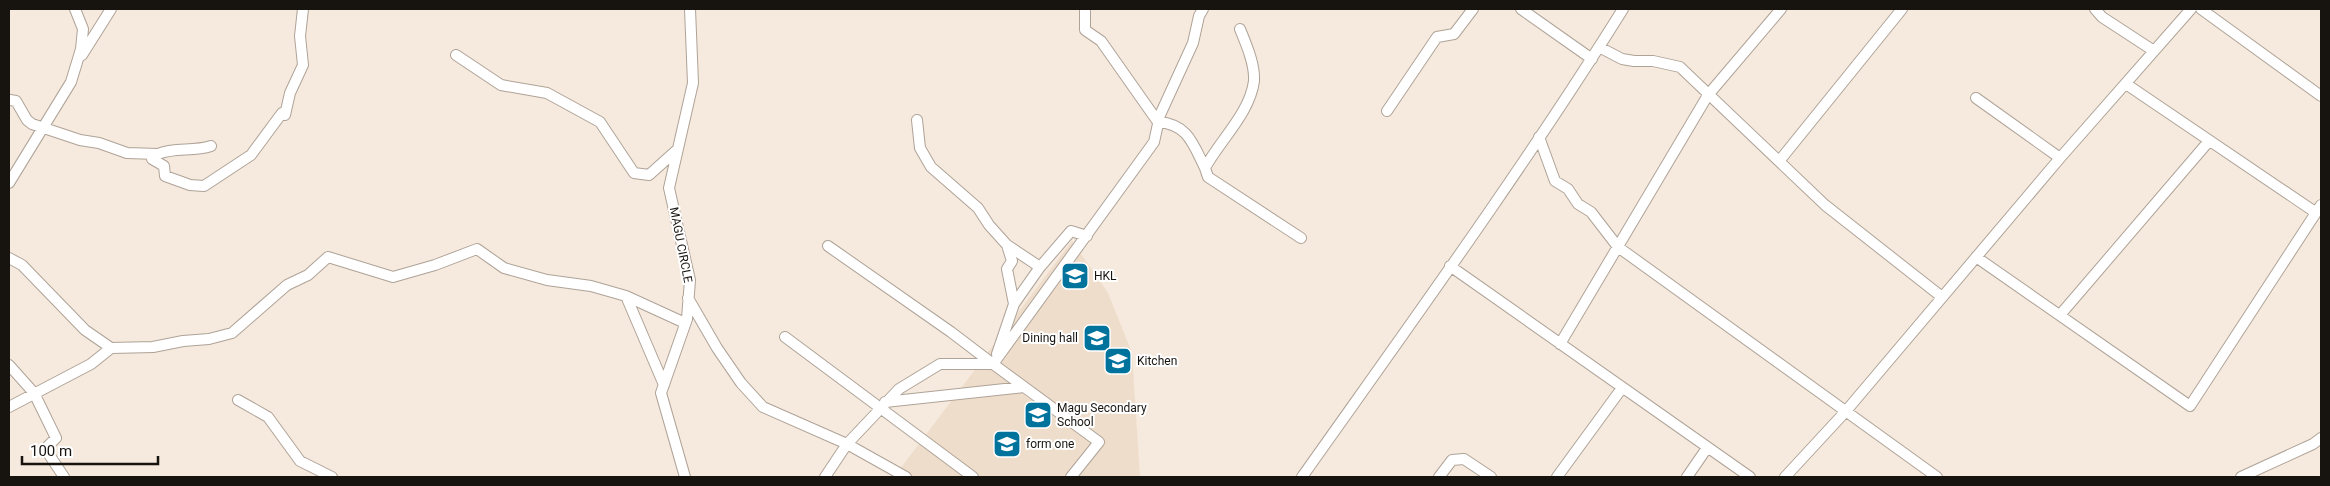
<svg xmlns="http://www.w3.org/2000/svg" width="2330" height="486" font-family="Roboto,sans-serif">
<rect width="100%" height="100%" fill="#f6e9dd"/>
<path fill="#efddcb" d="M1072,241L1108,293L1132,353L1140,477H894Z"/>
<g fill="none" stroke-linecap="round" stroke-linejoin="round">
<defs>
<path id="minor" d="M1085,9V30L1101,41L1158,122C1188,124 1193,144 1205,168
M1521,9L1592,59
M2095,9L2102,17L2154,51
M2201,9L2321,96
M1240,29C1246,44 1255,64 1254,81C1250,113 1220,140 1205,168L1208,177L1301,238
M1599,47L1622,59L1634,61H1653L1680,67L1825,205L1942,297
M82,55L111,9
M456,55L501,85L547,93L600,122L634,173L649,175L678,149
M2126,84L2315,212
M1976,98L2060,158
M10,100L16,101L27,120L32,124L80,140L99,143L127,153L158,154L152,159L164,166L165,176L190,185L204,186L251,155L282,113
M1387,111L1437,37L1454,34L1473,9
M285,115L290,93L303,65L300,36L303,9
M917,120L920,148L931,167L978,208L989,225L1007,245L1040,267L1071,231L1087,236
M1539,137L1555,181L1568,189L1578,204L1591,212L1618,247L1937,477
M158,154C175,147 193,152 211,146
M1780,160L1902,9
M9,183L71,82L81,49L83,29L75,9
M1976,257L2190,406L2321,205
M9,258L22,265L85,330L111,348L153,347L183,341L209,339L232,333L287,285L308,275L328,257L393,277L435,265L477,249L504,268L547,280L591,286L626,296L664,385
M1450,266L1750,477
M626,296L685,323
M688,298L717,348L741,383L763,407L847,444L906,477
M1014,304L1040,267
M2060,315L2209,141
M785,337L973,477
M1560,344L1708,95L1781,9
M997,354L1014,304L1007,269L1012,261L1007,245
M993,364L1154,142L1160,115L1193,43L1199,16L1203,9
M993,364L1099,442L1071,477
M9,365L34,393L56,438L48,446L50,456L64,477
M238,400L268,417L300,461L332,477
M885,402L1024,387
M9,407L91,364L111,348
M685,477L661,393L687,319L690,280L669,188L693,83L690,9
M825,477L847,444L899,389L940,364H993L951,332L828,246
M1302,477C1411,323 1523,169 1623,9
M1439,477L1452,460L1464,459L1491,477
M1557,477L1622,388
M1687,477L1707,448
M1785,477L1846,411L2060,158L2191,9
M2241,477L2313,444L2321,438"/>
</defs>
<use href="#minor" stroke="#afa398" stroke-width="12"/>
<use href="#minor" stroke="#fff" stroke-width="10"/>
</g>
<defs>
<symbol id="school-square" viewBox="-11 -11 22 22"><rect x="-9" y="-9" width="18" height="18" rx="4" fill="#00739d" stroke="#fff"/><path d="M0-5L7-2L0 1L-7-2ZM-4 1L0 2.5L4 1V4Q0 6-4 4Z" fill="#fff"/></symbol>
</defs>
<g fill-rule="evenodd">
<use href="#school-square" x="1059" y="260" width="32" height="32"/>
<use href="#school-square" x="1081" y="322" width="32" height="32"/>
<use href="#school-square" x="1102" y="345" width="32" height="32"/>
<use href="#school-square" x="1022" y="399" width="32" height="32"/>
<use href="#school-square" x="991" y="428" width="32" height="32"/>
</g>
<g text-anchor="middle" stroke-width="4" stroke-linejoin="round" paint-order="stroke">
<g font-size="12" fill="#17130f" stroke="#fff">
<text transform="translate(681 245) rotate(79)" y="4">MAGU CIRCLE</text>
</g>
<g font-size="12" fill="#17130f" stroke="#fff" text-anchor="start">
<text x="1094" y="280">HKL</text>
<text x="1078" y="342" text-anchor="end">Dining hall</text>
<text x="1137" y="365">Kitchen</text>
<text x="1057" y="412">Magu Secondary<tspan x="1057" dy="14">School</tspan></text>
<text x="1026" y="448">form one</text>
</g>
</g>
<rect width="2330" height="486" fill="none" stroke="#17130f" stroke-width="20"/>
<path d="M22 456v8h136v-8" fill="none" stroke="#17130f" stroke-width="2.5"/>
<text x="30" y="456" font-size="15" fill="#17130f" stroke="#ffffff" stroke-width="4" paint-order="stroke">100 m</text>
</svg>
